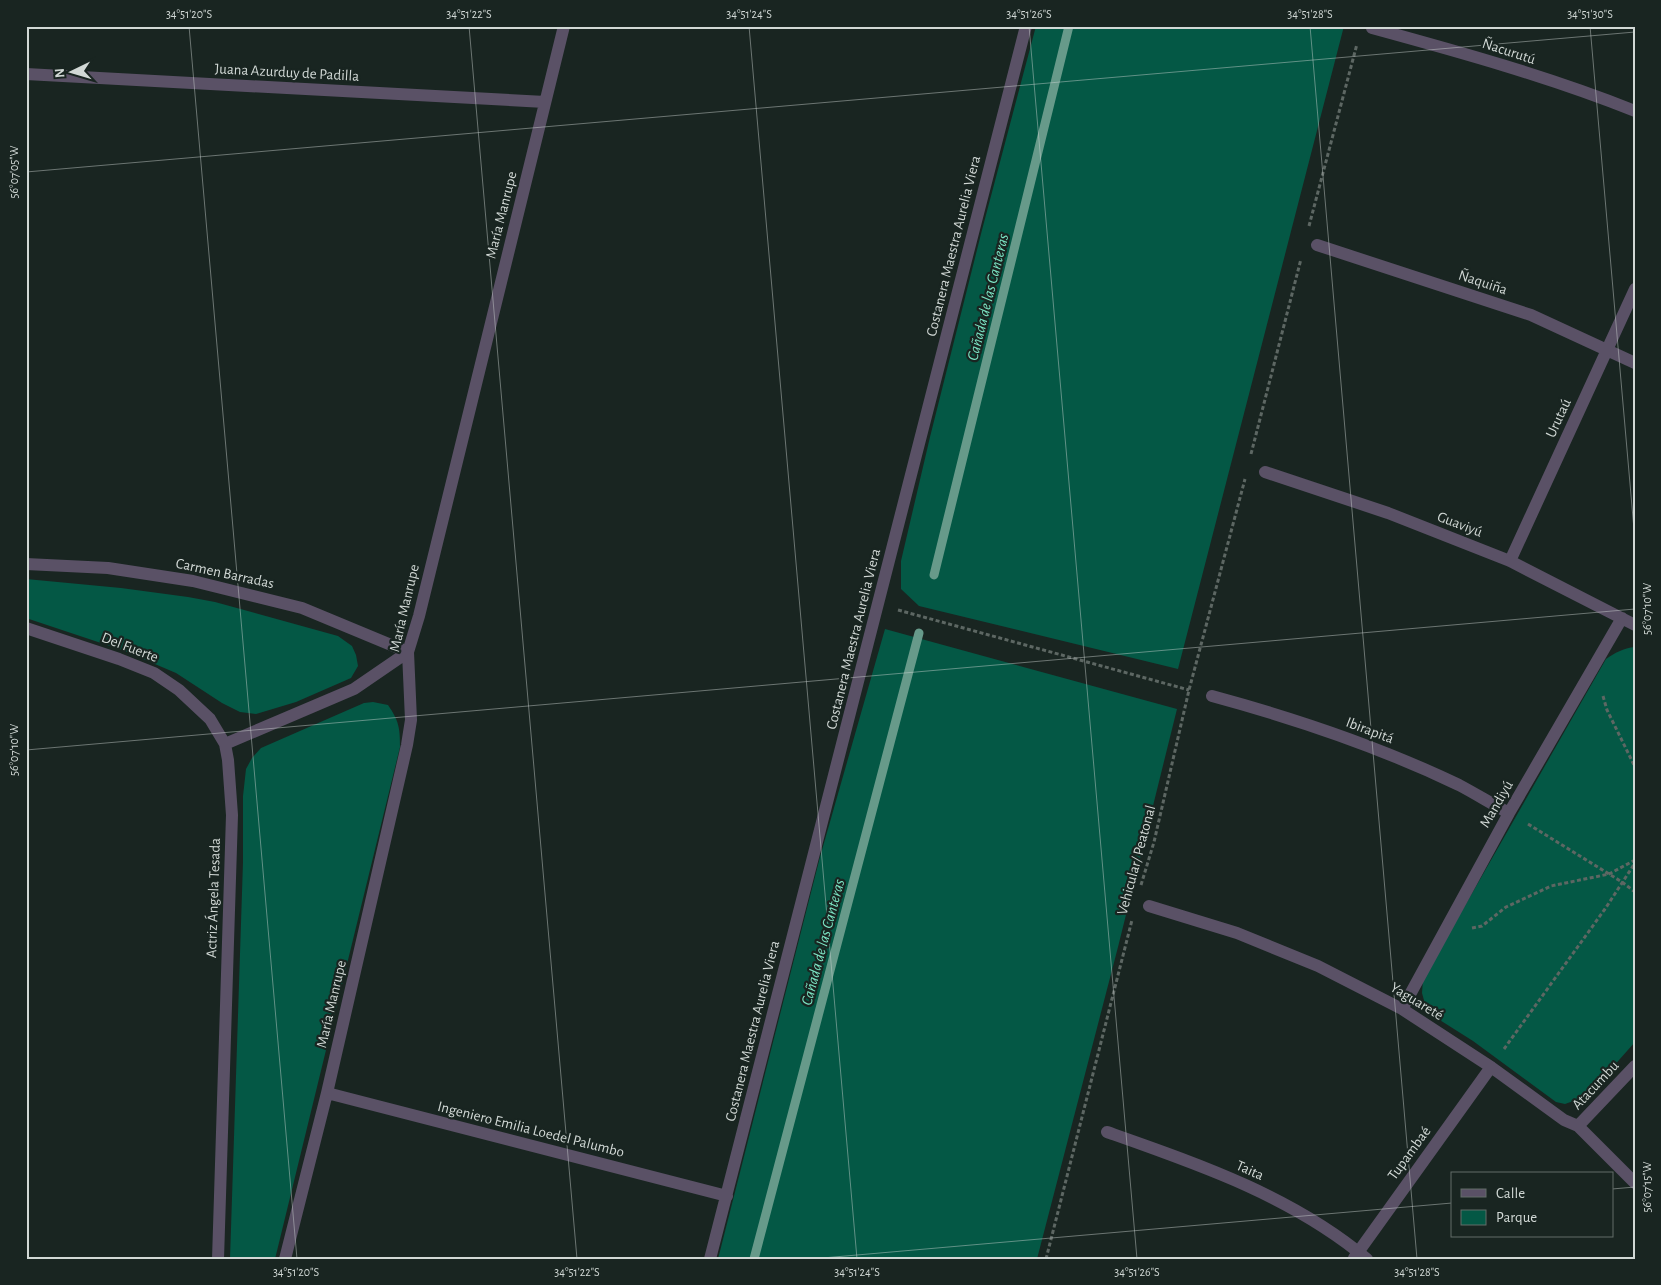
<svg xmlns="http://www.w3.org/2000/svg" width="1661" height="1285" font-family="'Alegreya Sans',sans-serif">
<rect width="100%" height="100%" fill="#192521"/>
<path fill="#045845" d="M1036,26H1344L1178,669L919,606L901,589V561L930,437L982,230Z
M26,579L121,588L188,597L215,602L338,636L352,646L356,655L358,666L351,678L296,702L256,714L240,712L222,703L176,673L122,650L26,618Z
M885,629L1177,709L1118,947L1037,1259H718L820,857Z
M1635,647V1042L1587,1096L1565,1104L1556,1102L1473,1041L1435,1017L1425,1004L1422,993L1423,979L1606,659C1615,653 1623,648 1635,647Z
M373,702L388,705C399,721 400,728 400,747L275,1259H230L243,862V796L246,769L252,758L261,748L364,703Z"/>
<g fill="none" stroke-linecap="round" stroke-linejoin="round">
<path stroke="#679a8a" stroke-width="9" d="M934,575L1069,26
M754,1259L919,633"/>
<path stroke="#5d6763" stroke-width="3" stroke-dasharray="4 2.5" stroke-linecap="butt" d="M1309,226L1357,44
M1251,454L1301,259
M898,610L1189,690
M1603,696L1607,710L1635,767
M1528,824L1622,882L1635,892
M1141,885L1154,842L1189,690L1245,479
M1472,928L1482,926L1506,907L1551,886L1609,874L1635,860
M1504,1049L1605,909L1635,863
M1046,1259L1132,920"/>
<path stroke="#5a5166" stroke-width="12" d="M1372,28C1460,52 1550,77 1635,111
M26,74L545,102
M1317,245L1531,315L1635,363
M1265,472L1388,513L1510,561L1635,625
M1510,561L1635,289
M26,564L108,568L193,581L302,608L408,652
M26,628L119,659L154,673L179,690L210,719L225,744L228,760L232,815L218,1259
M1212,696C1297,719 1380,747 1459,785C1476,794 1492,804 1509,813
M225,744L354,689L408,652
M1149,906L1237,933L1318,966L1402,1009L1491,1067L1564,1120L1578,1126L1635,1183
M1402,1009L1509,813L1622,618
M327,1093L727,1196
M1578,1126L1635,1066
M1107,1132C1198,1164 1292,1196 1367,1259
M1354,1258L1491,1067
M285,1259L327,1093L407,745L411,720L408,652L419,616L564,26
M710,1259L1026,26"/>
</g>
<path fill="none" stroke="#d1d8d5" stroke-width="1" stroke-opacity="0.45" d="M189,26L297,1259M469,26L577,1259M749,26L857,1259M1029,26L1137,1259M1310,26L1417,1259M1590,26L1635,541M26,172L1635,32M26,750L1635,609M1612,1189L1635,1187M811,1259L1452,1203"/>
<g text-anchor="middle" stroke-width="4.5" stroke-linejoin="round" paint-order="stroke">
<g font-size="15" fill="#d1d8d5" stroke="#192521">
<text transform="translate(1509 51) rotate(18)" y="5">Ñacurutú</text>
<text transform="translate(287 72) rotate(3)" y="5">Juana Azurduy de Padilla</text>
<text transform="translate(501 215) rotate(-76)" y="5">María Manrupe</text>
<text transform="translate(953 246) rotate(-76)" y="5">Costanera Maestra Aurelia Viera</text>
<text transform="translate(1483 282) rotate(18)" y="5">Ñaquiña</text>
<text transform="translate(1558 418) rotate(-65)" y="5">Urutaú</text>
<text transform="translate(1460 524) rotate(21)" y="5">Guaviyú</text>
<text transform="translate(225 573) rotate(12)" y="5">Carmen Barradas</text>
<text transform="translate(404 608) rotate(-77)" y="5">María Manrupe</text>
<text transform="translate(853 639) rotate(-76)" y="5">Costanera Maestra Aurelia Viera</text>
<text transform="translate(130 647) rotate(21)" y="5">Del Fuerte</text>
<text transform="translate(1370 730) rotate(21)" y="5">Ibirapitá</text>
<text transform="translate(1496 804) rotate(-60)" y="5">Mandiyú</text>
<text transform="translate(1136 860) rotate(-75)" y="5">Vehicular/ Peatonal</text>
<text transform="translate(213 898) rotate(-88)" y="5">Actriz Ángela Tesada</text>
<text transform="translate(1417 1001) rotate(31)" y="5">Yaguareté</text>
<text transform="translate(331 1004) rotate(-77)" y="5">María Manrupe</text>
<text transform="translate(752 1031) rotate(-76)" y="5">Costanera Maestra Aurelia Viera</text>
<text transform="translate(1595 1085) rotate(-47)" y="5">Atacumbu</text>
<text transform="translate(531 1129) rotate(14)" y="5">Ingeniero Emilia Loedel Palumbo</text>
<text transform="translate(1409 1153) rotate(-54)" y="5">Tupambaé</text>
<text transform="translate(1250 1170) rotate(24)" y="5">Taita</text>
</g>
<g font-size="16" font-style="italic" fill="#7be3c3" stroke="#192521">
<text transform="translate(987 297) rotate(-76)" y="6">Cañada de las Canteras</text>
<text transform="translate(822 942) rotate(-75)" y="6">Cañada de las Canteras</text>
</g>
</g>
<rect width="1661" height="1285" fill="none" stroke="#192521" stroke-width="55"/>
<rect x="1451" y="1172" width="162" height="65" fill="#192521" stroke="#636d69"/>
<rect x="1461" y="1189" width="25" height="8" fill="#5a5166" stroke="#636d69"/>
<text x="1496" y="1198" font-size="15" fill="#d1d8d5">Calle</text>
<rect x="1461" y="1210" width="25" height="15" fill="#045845" stroke="#636d69"/>
<text x="1496" y="1222" font-size="15" fill="#d1d8d5">Parque</text>
<g transform="translate(72 72) rotate(265)" stroke="#192521" stroke-width="4" paint-order="stroke">
<path d="M0-4L9 19L0 12L-9 19Z" fill="#d1d8d5"/>
<text y="-8" font-size="14" font-weight="bold" text-anchor="middle" fill="#d1d8d5">N</text>
</g>
<rect x="28" y="28" width="1606" height="1230" fill="none" stroke="#d1d8d5" stroke-width="2"/>
<g font-size="12" text-anchor="middle" fill="#d1d8d5">
<text x="189" y="18">34°51'20"S</text>
<text x="469" y="18">34°51'22"S</text>
<text x="749" y="18">34°51'24"S</text>
<text x="1029" y="18">34°51'26"S</text>
<text x="1310" y="18">34°51'28"S</text>
<text x="1590" y="18">34°51'30"S</text>
<text transform="translate(14 172) rotate(-90)" y="4">56°07'05"W</text>
<text transform="translate(1647 609) rotate(-90)" y="4">56°07'10"W</text>
<text transform="translate(14 750) rotate(-90)" y="4">56°07'10"W</text>
<text transform="translate(1647 1187) rotate(-90)" y="4">56°07'15"W</text>
<text x="296" y="1276">34°51'20"S</text>
<text x="577" y="1276">34°51'22"S</text>
<text x="857" y="1276">34°51'24"S</text>
<text x="1137" y="1276">34°51'26"S</text>
<text x="1417" y="1276">34°51'28"S</text>
</g>
</svg>
